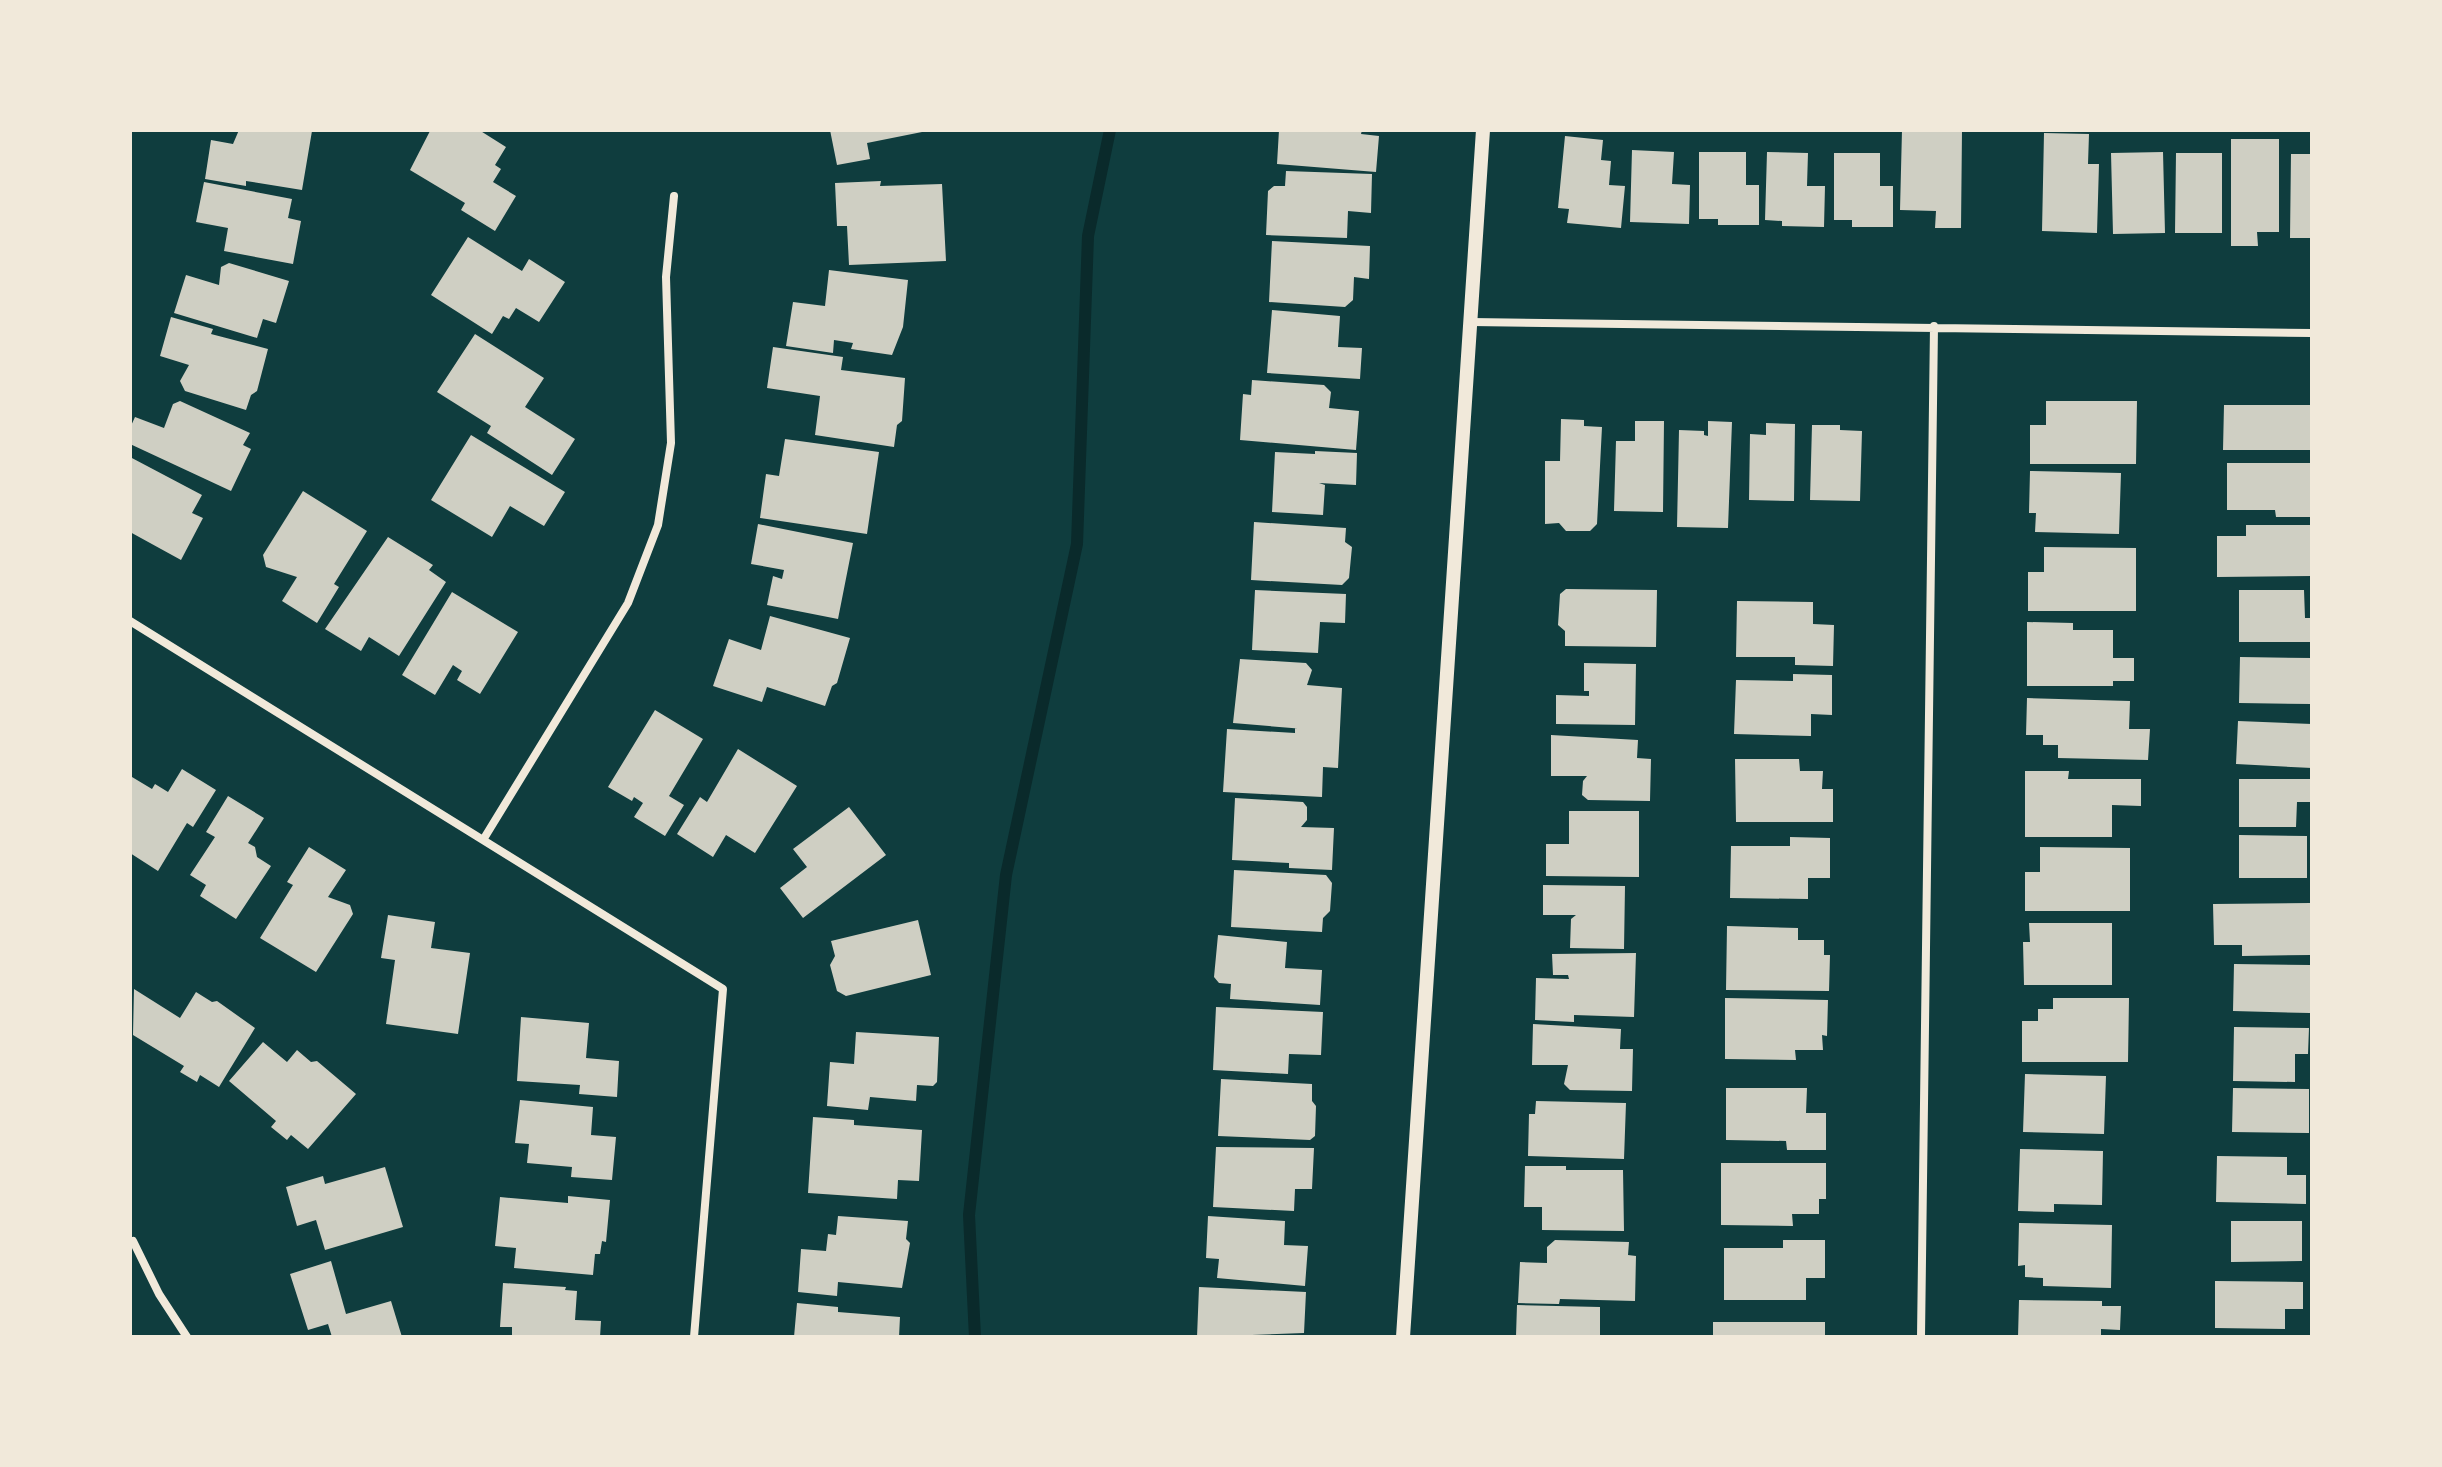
<svg xmlns="http://www.w3.org/2000/svg" width="2442" height="1467" font-family="'PT Sans',sans-serif">
<rect width="100%" height="100%" fill="#0f3d3e"/>
<g fill="none" stroke-linecap="round" stroke-linejoin="round">
<path stroke="#0a2a2b" stroke-width="12" d="M975,1337L969,1215L1006,875L1077,544L1088,236L1110,130"/>
</g>
<path fill="#cfcfc3" d="M239,130L312,131L302,190L246,181V186L205,179L211,140L233,144Z
M479,130L506,147L495,165L501,169L493,182L516,196L495,231L461,210L465,203L410,170L430,131Z
M830,130H927V131L867,143L870,159L837,165Z
M1279,130H1362L1361,134L1379,136L1376,172L1277,164Z
M1902,130H1962L1961,228H1935L1936,211L1900,210Z
M2044,133L2089,134L2088,164H2099L2097,233L2042,231Z
M1565,136L1603,140L1601,160L1611,161L1609,185L1625,186L1621,228L1567,223L1569,209L1558,208Z
M2231,139H2279V232H2257L2258,246H2231Z
M1632,150L1674,152L1672,184L1690,185L1689,224L1630,222Z
M1699,152H1746V185H1759V225H1718V219H1699Z
M1767,152L1808,153L1807,186H1825L1824,227L1782,226V221L1765,220Z
M2163,152L2165,233L2113,234L2111,153Z
M1834,153H1880V186H1893V227H1852V220H1834Z
M2176,153H2222V233H2175Z
M2291,154H2312V238H2290Z
M1286,171L1372,174L1371,213L1348,211L1347,238L1266,235L1268,191L1274,186H1285Z
M881,181L880,186L942,184L946,261L849,265L847,226H837L835,183Z
M204,182L292,199L288,218L301,221L293,264L224,251L228,228L196,222Z
M468,237L522,271L529,259L565,282L539,322L516,308L509,319L503,316L492,334L431,295Z
M1272,241L1370,246L1369,279L1354,277L1353,300L1345,307L1269,302Z
M229,263L289,281L276,323L263,319L257,338L174,313L186,275L219,285L221,267Z
M829,270L908,280L903,327L892,355L851,349L853,343L834,340L833,353L786,346L793,302L825,306Z
M1272,310L1340,316L1338,347L1362,348L1360,379L1267,373Z
M171,317L213,329L211,334L268,349L257,391L251,395L246,410L185,391L180,381L189,365L160,356Z
M475,334L544,378L525,407L575,439L552,475L487,433L491,426L437,392Z
M773,347L843,357L841,370L905,378L902,421L897,425L894,447L815,435L820,396L767,388Z
M1252,380L1324,385L1331,392L1329,408L1359,411L1356,450L1240,440L1243,394L1251,395Z
M180,401L250,433L243,445L251,449L231,491L130,444V428L135,417L164,428L173,404Z
M2046,401H2137L2136,464H2030V425H2046Z
M2224,405H2312V450H2223Z
M1561,419L1584,420V426L1602,427L1597,524L1590,531H1566L1559,523L1545,524V461H1560Z
M1635,421H1664L1663,512L1614,511L1616,441H1635Z
M1708,421L1732,422L1728,528L1677,527L1679,430L1704,431V435L1708,436Z
M1766,423L1795,424L1794,501L1749,500L1750,434L1766,435Z
M1812,425H1840V430L1862,431L1860,501L1810,500Z
M471,435L565,492L544,526L510,506L492,537L431,500Z
M785,439L879,452L867,534L760,518L766,474L779,476Z
M1315,451L1357,453L1356,485L1319,483L1325,485L1323,515L1272,512L1275,452L1315,454Z
M130,457L202,495L192,513L203,518L181,560L130,532Z
M2227,463H2312V517H2276L2275,510H2227Z
M2030,471L2121,473L2119,534L2035,532L2036,513H2029Z
M303,491L367,531L334,584L339,587L317,623L282,601L297,577L266,567L263,555Z
M1254,522L1346,528L1345,542L1352,547L1349,578L1342,585L1251,580Z
M758,524L853,543L838,619L767,605L773,576L782,579L784,570L751,564Z
M2246,525H2312V576L2217,577V536H2246Z
M388,537L433,565L429,570L446,582L399,656L369,637L361,651L325,629Z
M2044,547L2136,548V611H2028V572H2044Z
M1566,589L1657,590L1656,647L1565,646V631L1558,625L1560,594Z
M1255,590L1346,594L1345,623L1320,622L1318,653L1252,650Z
M2239,590H2304L2305,618H2312V642H2239Z
M452,592L518,632L480,694L457,680L462,671L453,665L435,695L402,675Z
M1737,601L1813,602V624L1834,625L1833,666L1795,665V657H1736Z
M770,616L850,638L837,683L832,686L825,706L767,687L762,702L713,686L729,639L761,650Z
M2027,622L2073,623V630H2113V658H2134V681H2113V686H2027Z
M2240,657L2312,658V704L2239,703Z
M1240,659L1306,663L1312,670L1307,685L1342,688L1338,768L1323,767L1322,797L1223,792L1227,729L1295,733V728L1304,729L1233,723Z
M1584,663L1636,664L1635,725L1556,724V695L1589,696V691H1584Z
M1793,674L1832,675V715L1811,714V736L1734,734L1736,680L1793,681Z
M2027,698L2130,701L2129,729H2150L2148,760L2058,758V745H2043V735H2026Z
M655,710L703,739L669,796L684,805L665,836L634,817L643,803L634,797L632,801L608,787Z
M2238,721L2312,724V768L2236,764Z
M1551,735L1638,740L1637,758L1651,759L1650,801L1588,800L1582,795L1583,781L1587,776H1551Z
M738,749L797,786L755,853L726,835L713,857L677,834L700,797L707,802Z
M1735,759H1799L1800,771H1823L1822,789H1833V822H1736Z
M182,769L216,790L193,827L187,823L158,871L130,853V779L132,777L152,789L155,784L168,792Z
M2025,771H2069L2068,779H2141V806L2112,805V837H2025Z
M2239,779H2310V802H2297L2296,827H2239Z
M228,796L264,818L248,843L255,847L257,857L271,866L236,919L200,896L206,885L190,875L215,837L206,832Z
M1235,798L1303,802L1307,807V820L1301,827L1334,828L1332,870L1289,868V863L1232,860Z
M849,807L886,855L803,918L780,888L807,867L793,849Z
M1569,811H1639V877L1546,876V844H1569Z
M2239,835L2307,836V878H2239Z
M1790,837L1830,838V878H1808V899L1730,898L1731,846H1790Z
M309,847L346,870L328,897L350,905L353,914L316,972L260,938L293,885L287,882Z
M2040,847L2130,848V911H2025V872H2040Z
M1234,870L1326,875L1332,883L1330,911L1323,918L1322,932L1231,927Z
M1543,885L1625,886L1624,949L1570,948L1571,919L1576,915H1543Z
M2311,903V955L2242,956V945H2214L2213,904Z
M388,915L435,922L431,948L470,953L458,1034L386,1024L395,960L381,958Z
M918,920L931,975L846,996L837,991L830,965L835,956L831,941Z
M2029,923H2112V985H2024L2023,942H2030Z
M1727,926L1798,928V940H1824V955H1830L1829,991L1726,990Z
M1218,935L1287,942L1285,968L1322,970L1320,1005L1230,999L1231,984L1219,983L1214,977Z
M1636,953L1634,1017L1574,1015V1022L1535,1020L1536,978L1569,979L1568,975H1553L1552,954Z
M2234,964L2311,965L2310,1013L2233,1011Z
M134,989L180,1018L196,992L212,1002L217,1001L255,1028L219,1087L200,1075L197,1082L180,1072L184,1066L133,1035Z
M1725,998L1828,1000L1827,1036L1822,1035L1823,1050H1795L1796,1060L1725,1059Z
M2053,998H2129L2128,1062H2022V1021H2038V1009H2053Z
M1216,1007L1323,1012L1321,1055L1289,1054L1288,1074L1213,1070Z
M521,1017L589,1023L586,1058L619,1061L617,1097L579,1094L580,1085L517,1081Z
M1533,1024L1621,1029L1620,1049H1633L1632,1091L1570,1090L1564,1084L1568,1065H1532Z
M2234,1027L2309,1028L2308,1054H2295V1082L2233,1081Z
M856,1032L939,1037L937,1082L933,1086L917,1085L916,1101L870,1097L868,1110L827,1106L830,1062L854,1064Z
M263,1042L287,1062L297,1050L311,1062L317,1061L356,1094L308,1149L291,1135L287,1140L271,1127L276,1121L229,1081Z
M2025,1074L2106,1076L2104,1134L2023,1132Z
M1221,1079L1312,1084V1101L1316,1106L1315,1136L1310,1140L1218,1136Z
M1726,1088H1807L1806,1113H1826V1150H1787L1786,1141L1726,1140Z
M2233,1088L2309,1089V1133L2232,1132Z
M520,1100L593,1107L591,1135L616,1137L612,1180L571,1177L572,1167L527,1163L529,1144L515,1143Z
M1536,1101L1626,1103L1624,1159L1528,1156L1529,1114H1535Z
M813,1117L854,1120V1125L922,1130L919,1181L898,1180L897,1199L808,1193Z
M1216,1147L1314,1148L1312,1189H1295L1294,1211L1213,1207Z
M2020,1149L2103,1151L2102,1205L2054,1204V1212L2018,1211Z
M2217,1156L2287,1157V1175H2306V1204L2216,1202Z
M1721,1163H1826V1199H1819V1214H1792L1793,1226L1721,1225Z
M1525,1166H1566V1170H1623L1624,1231L1542,1230V1207H1524Z
M385,1167L403,1227L325,1250L316,1220L297,1226L286,1187L323,1176L325,1184Z
M568,1196L610,1200L606,1242L602,1241L600,1254H595L593,1275L514,1268L516,1248L495,1246L500,1197L568,1203Z
M838,1216L908,1221L906,1239L910,1243L902,1288L838,1282L837,1296L798,1292L801,1249L826,1251L828,1234L836,1235Z
M1208,1216L1285,1221L1284,1245L1308,1246L1305,1286L1217,1278L1219,1259L1206,1258Z
M2231,1221H2302V1261L2231,1262Z
M2019,1223L2112,1225L2111,1288L2043,1286V1278L2025,1277V1265L2018,1266Z
M1555,1240L1629,1242L1628,1255L1636,1256L1635,1301L1560,1299L1559,1304L1518,1303L1520,1262L1547,1263V1247Z
M1783,1240H1825V1278H1806V1300H1724V1248H1783Z
M331,1261L346,1314L391,1301L402,1337H332L328,1324L308,1330L290,1274Z
M2215,1281L2303,1282V1309H2285V1329L2215,1328Z
M503,1283L566,1287L565,1290L577,1291L575,1320L601,1321L600,1337H512V1327H500Z
M1199,1287L1306,1292L1304,1333L1197,1337Z
M2019,1300L2102,1301V1306H2121L2120,1330L2101,1329V1337H2018Z
M797,1303L838,1307V1312L900,1317L899,1337H794Z
M1517,1305L1600,1307V1337L1516,1336Z
M1713,1322H1825V1337H1713Z"/>
<g fill="none" stroke-linecap="round" stroke-linejoin="round">
<path stroke="#f1e9da" stroke-width="8" d="M1471,322L2312,333
M130,621L723,989L694,1337
M483,840L628,603L658,525L671,443L666,277L674,196
M133,1241L159,1294L187,1337
M1921,1337L1934,326"/>
<path stroke="#f1e9da" stroke-width="14" d="M1403,1337L1483,130"/>
</g>
<rect width="2442" height="1467" fill="none" stroke="#f1e9da" stroke-width="264"/>
</svg>
